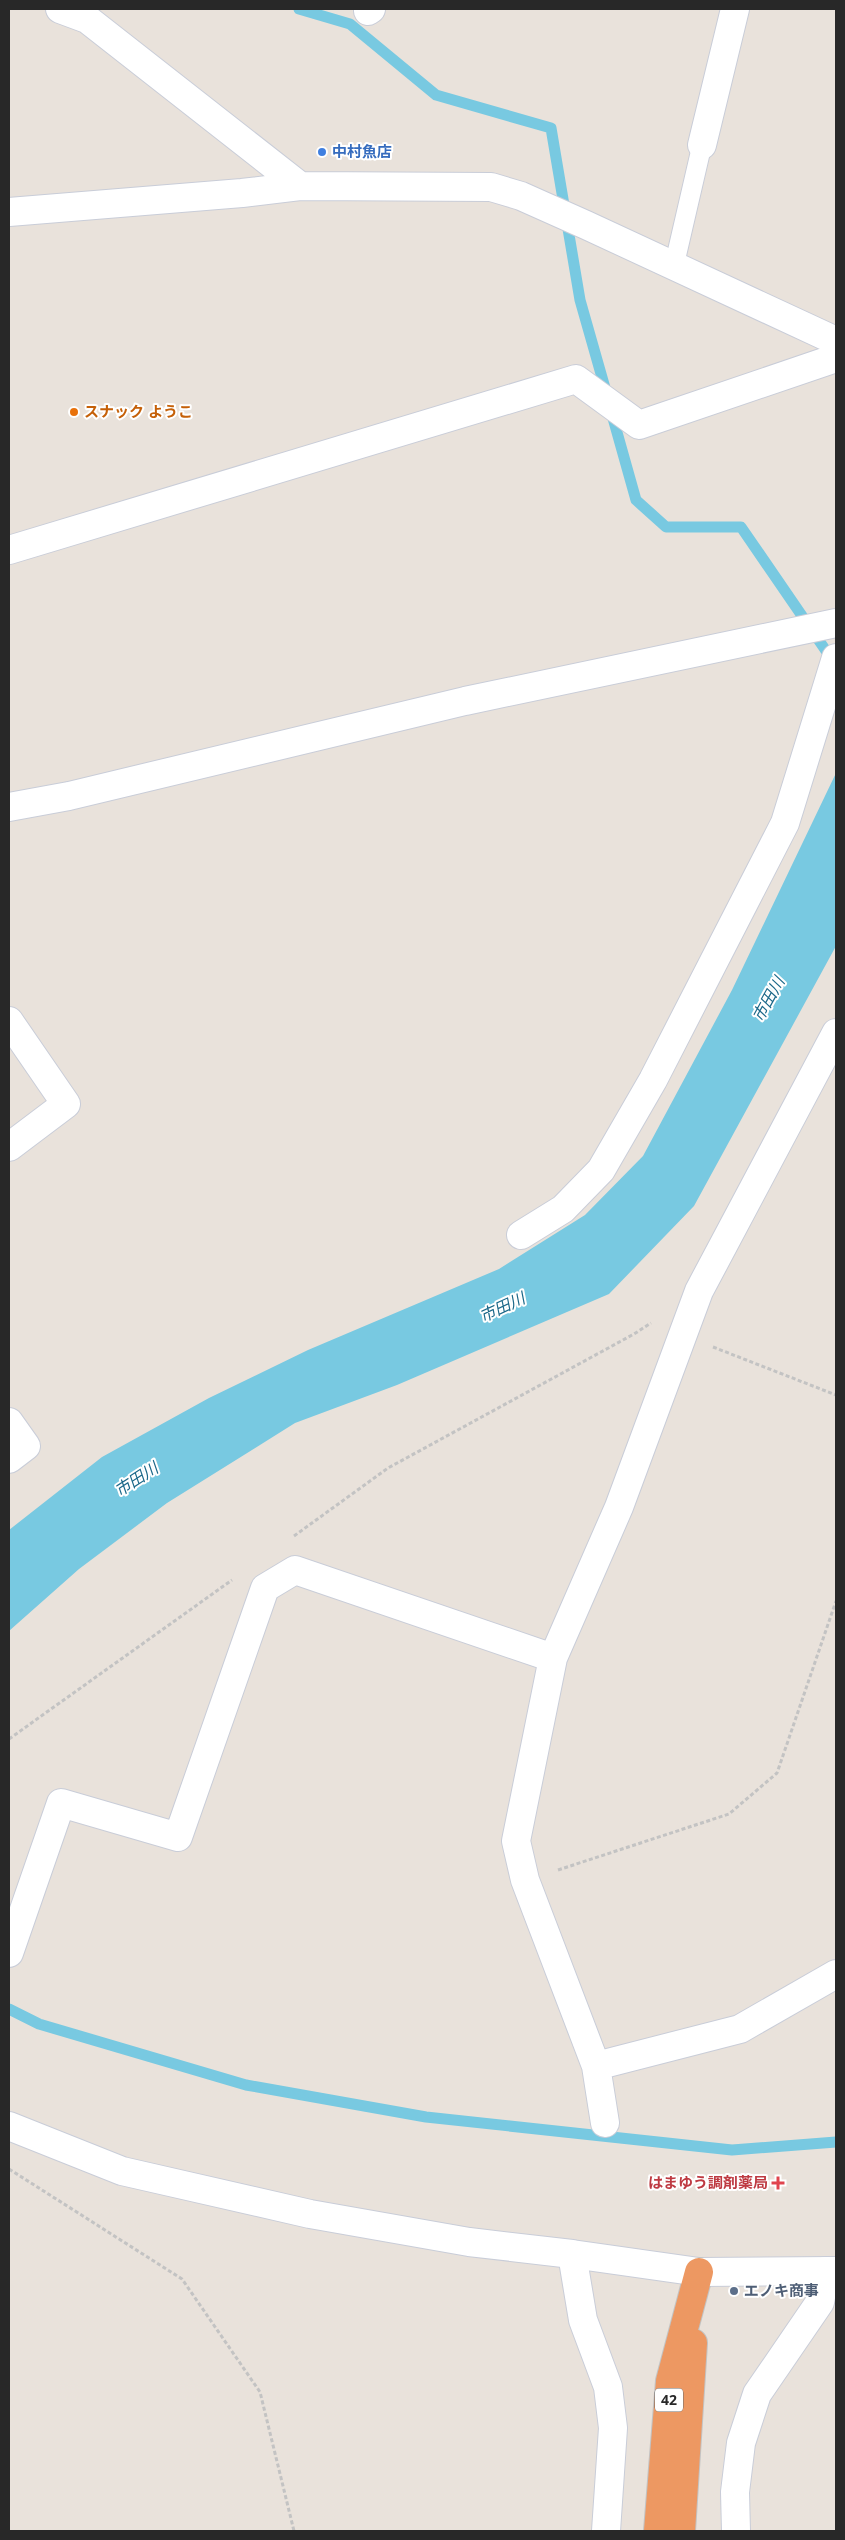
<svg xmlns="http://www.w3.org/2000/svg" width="845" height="2540" font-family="'Noto Sans','Noto Sans JP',sans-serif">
<rect width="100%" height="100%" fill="#e9e2db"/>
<path fill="#78c9e1" d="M836,773V946L694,1206L609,1294L397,1385L295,1423L167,1503L79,1569L9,1631V1530L102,1457L209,1398L308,1350L499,1269L585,1215L643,1156L732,990Z"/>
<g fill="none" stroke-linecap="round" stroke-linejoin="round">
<path stroke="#78c9e1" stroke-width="11" d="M299,9L350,24L436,95L551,128L580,300L607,395
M611,411L636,500L666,527H741L833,661
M9,2009L39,2024L246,2085L426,2117L732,2150L836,2142"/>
<defs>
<path id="lane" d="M674,266L702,145"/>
<path id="street" d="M60,9L87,19L300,186
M368,11L371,9
M702,145L735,9
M9,212L242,193L300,186L491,187L521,196L586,225L836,341
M9,550L576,379L639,425L836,358
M9,807L69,796L465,701L836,623
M9,1021L66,1104L9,1147
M521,1235L563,1209L601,1170L653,1080L785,823L836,658
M9,1422L26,1446L9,1459
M9,1953L61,1803L178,1837L265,1588L295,1570L553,1658
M596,2066L740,2029L836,1974
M605,2123L596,2066L525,1880L516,1841L553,1658L619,1507L699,1291L836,1033
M572,2254L583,2320L608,2387L613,2428L606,2531
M736,2531L735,2492L741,2443L757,2394L820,2302L826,2271"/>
<path id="secondary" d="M9,2126L122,2171L310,2214L469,2242L572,2254L699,2272L836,2271"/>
<path id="highway" d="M658,2531L670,2381L699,2272
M681,2531L693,2343"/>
</defs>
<use href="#lane" stroke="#c9cdd8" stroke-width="21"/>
<use href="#street" stroke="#c9cdd8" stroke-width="30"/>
<use href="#secondary" stroke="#c9cdd8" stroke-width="30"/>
<use href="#highway" stroke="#c3c3c3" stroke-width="30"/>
<path stroke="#c3c3c3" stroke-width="3" stroke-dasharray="4 2.5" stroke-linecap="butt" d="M713,1347L836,1395
M294,1536L388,1468L634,1334L651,1323
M9,1739L232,1580
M558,1870L729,1814L777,1773L836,1601
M9,2169L182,2279L260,2392L294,2531"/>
<use href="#lane" stroke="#fff" stroke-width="19"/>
<use href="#street" stroke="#fff" stroke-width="28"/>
<use href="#secondary" stroke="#fff" stroke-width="28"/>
<use href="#highway" stroke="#ed9862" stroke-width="28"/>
</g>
<circle fill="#3f7fe0" stroke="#fff" stroke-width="2" cx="322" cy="152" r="5"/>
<circle fill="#e8710a" stroke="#fff" stroke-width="2" cx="74" cy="412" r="5"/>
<path fill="#e0444e" stroke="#fff" stroke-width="2" d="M775.5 2175.5h5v5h5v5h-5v5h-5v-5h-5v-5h5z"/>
<circle fill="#5c6f8a" stroke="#fff" stroke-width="2" cx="734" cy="2291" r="5"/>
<g text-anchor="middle" stroke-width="4" stroke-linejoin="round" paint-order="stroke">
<rect fill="#fff" stroke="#686868" stroke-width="1" x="655" y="2388.5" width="28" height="23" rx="4"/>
<g font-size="14" font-weight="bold" fill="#282828">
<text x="669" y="2405">42</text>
</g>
<g font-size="15" font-weight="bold" fill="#366cbe" stroke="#fff" text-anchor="start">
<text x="332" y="157">中村魚店</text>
</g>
<g font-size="15" font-weight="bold" fill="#c56008" stroke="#fff" text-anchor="start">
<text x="84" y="417">スナック ようこ</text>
</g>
<g font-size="15" font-weight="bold" fill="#be3a42" stroke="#fff" text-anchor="end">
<text x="768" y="2188">はまゆう調剤薬局</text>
</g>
<g font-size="15" font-weight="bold" fill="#4e5e75" stroke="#fff" text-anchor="start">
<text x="744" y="2296">エノキ商事</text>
</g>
<g font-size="16" font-style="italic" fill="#1b6889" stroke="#fff">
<text transform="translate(768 999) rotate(-61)" y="6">市田川</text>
<text transform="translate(502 1307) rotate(-25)" y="6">市田川</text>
<text transform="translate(136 1479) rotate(-33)" y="6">市田川</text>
</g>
</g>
<rect width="845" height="2540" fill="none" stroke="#282828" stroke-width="20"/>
</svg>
